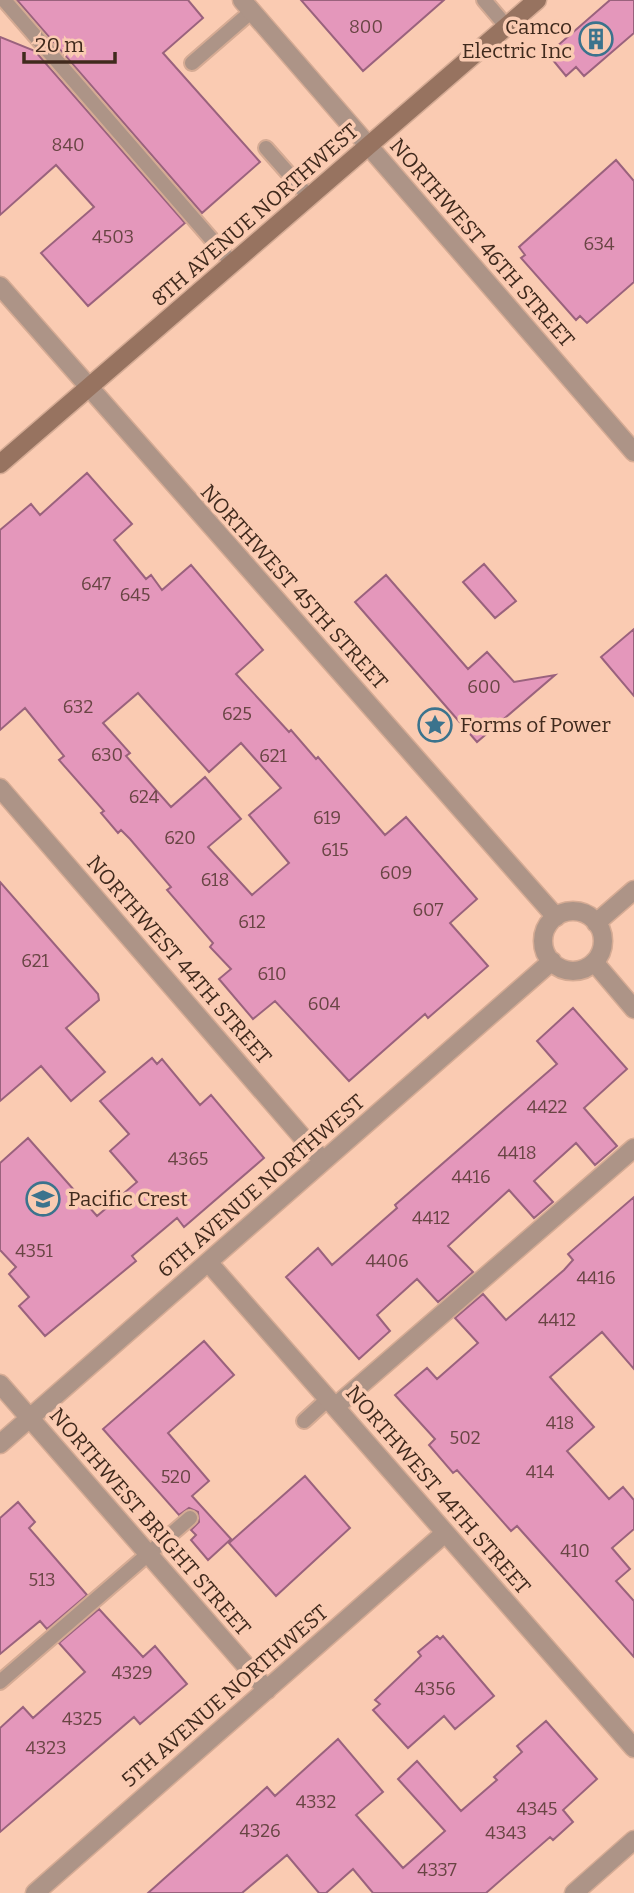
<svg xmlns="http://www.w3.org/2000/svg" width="634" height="1893" font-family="Bitter,serif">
<rect width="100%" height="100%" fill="#facbb2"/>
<path fill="#e497bb" stroke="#9a627d" stroke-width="2" fill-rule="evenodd" d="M17,0H188L203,18L163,53L260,162L202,213Z
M301,0H444L363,71Z
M610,0H634V33L584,76L576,67L566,76L548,54Z
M0,37L35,51L185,223L88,306L41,253L94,207L56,165L0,215Z
M616,160L634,181V282L587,323L580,316L576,320L521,258L525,255L519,247Z
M87,473L132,524L114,540L146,579L151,575L162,590L191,565L263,650L236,674L289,732L291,730L316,759L318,757L385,835L406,817L477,899L450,923L488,966L428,1018L425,1014L349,1081L275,1001L253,1019L219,979L231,969L210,947L213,943L167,890L171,887L130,839L121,830L118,833L101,813L104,811L59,760L64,756L25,708L0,730V530L31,504L40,515ZM138,693L209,772L241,743L281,788L249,815L289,863L252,895L208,847L241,819L205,777L171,807L126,756L130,753L103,723Z
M484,564L516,601L495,618L463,582Z
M386,575L468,669L487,652L514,682L555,675L477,742L355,602Z
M634,629V696L601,657Z
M0,882L98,994L99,1000L66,1028L105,1072L71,1101L41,1066L0,1101Z
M573,1008L627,1069L584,1108L617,1146L595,1165L576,1143L534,1181L553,1202L534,1218L509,1190L448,1246L473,1272L438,1302L417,1279L377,1315L390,1331L359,1359L286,1277L318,1248L332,1265L397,1208L395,1205L557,1064L537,1041Z
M152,1058L157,1064L162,1059L200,1105L211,1095L264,1158L184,1227L177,1218L132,1256L136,1261L45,1336L19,1306L29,1297L9,1274L16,1267L0,1250V1163L28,1138L97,1216L137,1182L110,1151L129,1134L100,1101Z
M634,1197V1369L602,1332L550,1377L594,1427L567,1451L609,1499L623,1487L634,1500V1529L612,1548L630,1569L616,1581L634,1601V1657L517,1526L511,1531L457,1470L453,1473L429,1445L435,1439L395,1395L427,1368L437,1379L478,1343L455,1318L483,1294L506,1320L564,1270L573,1260L568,1254Z
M204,1341L234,1375L168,1433L209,1481L192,1496L231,1539L208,1560L191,1540L196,1535L191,1530L199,1522L198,1512L189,1508L179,1515L103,1429Z
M305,1476L350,1528L276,1596L229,1543Z
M18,1502L35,1522L29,1528L87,1595L47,1629L40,1621L0,1654V1518Z
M99,1609L143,1657L155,1646L187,1684L140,1724L134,1717L0,1832V1728L23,1707L33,1718L85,1672L59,1643Z
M437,1636L440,1639L443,1636L494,1696L455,1729L444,1716L408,1748L373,1710L380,1704L375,1700L421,1656L418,1652Z
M546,1721L597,1779L563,1810L573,1822L553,1840L550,1837L486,1893H373L353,1869L326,1893H319L287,1855L242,1893H148L267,1787L275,1796L338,1739L383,1792L356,1815L403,1868L445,1831L398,1779L417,1761L461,1811L497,1780L494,1777L522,1752L517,1746Z"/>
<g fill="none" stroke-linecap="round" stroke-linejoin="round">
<defs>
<path id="lane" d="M4,0L233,264
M484,0L507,27
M192,63L252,11
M266,148L310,198
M304,1421L328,1399
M0,1682L190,1518"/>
<path id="street" d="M242,0L634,452
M0,286L556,917
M0,788L323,1161
M543 941a30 30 0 1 1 60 0a30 30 0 1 1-60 0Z
M596,923L634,890
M594,962L634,1009
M208,1262L634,1748
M0,1384L267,1690
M335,1407L634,1148
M0,1444L552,961
M35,1893L445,1533
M574,1893L634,1840"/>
<path id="secondary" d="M0,464L537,0"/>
</defs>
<use href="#lane" stroke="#d5ab94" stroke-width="18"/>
<use href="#street" stroke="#d5ab94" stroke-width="21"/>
<use href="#secondary" stroke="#d5ab94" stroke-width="21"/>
<use href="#lane" stroke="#ad9487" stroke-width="14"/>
<use href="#street" stroke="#ad9487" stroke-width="18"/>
<use href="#secondary" stroke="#977360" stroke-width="18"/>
</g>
<defs>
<symbol id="building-ring" viewBox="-11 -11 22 22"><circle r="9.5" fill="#facbb2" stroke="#3b738d" stroke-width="1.5"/><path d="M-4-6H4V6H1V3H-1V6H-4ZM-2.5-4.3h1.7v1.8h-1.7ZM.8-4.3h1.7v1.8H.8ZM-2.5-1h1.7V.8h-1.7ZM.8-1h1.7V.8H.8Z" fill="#3b738d"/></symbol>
<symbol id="sight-ring" viewBox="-11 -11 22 22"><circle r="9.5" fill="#facbb2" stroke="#3b738d" stroke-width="1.5"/><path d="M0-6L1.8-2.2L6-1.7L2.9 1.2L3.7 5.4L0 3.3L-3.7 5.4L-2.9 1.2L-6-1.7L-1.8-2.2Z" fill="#3b738d"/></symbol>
<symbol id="school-ring" viewBox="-11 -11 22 22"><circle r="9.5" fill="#facbb2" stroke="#3b738d" stroke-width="1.5"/><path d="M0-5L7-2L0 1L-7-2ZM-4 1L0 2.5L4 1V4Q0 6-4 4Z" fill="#3b738d"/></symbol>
</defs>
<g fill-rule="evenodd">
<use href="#building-ring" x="577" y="20" width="38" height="38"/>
<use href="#sight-ring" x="416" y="706" width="38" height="38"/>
<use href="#school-ring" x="24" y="1180" width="38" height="38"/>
</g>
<g text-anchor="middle" stroke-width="7" stroke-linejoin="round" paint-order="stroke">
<g font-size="18" fill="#694544">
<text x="366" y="33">800</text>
<text x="68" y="151">840</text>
<text x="113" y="243">4503</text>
<text x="599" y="250">634</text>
<text x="96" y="590">647</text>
<text x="135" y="601">645</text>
<text x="484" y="693">600</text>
<text x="78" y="713">632</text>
<text x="237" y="720">625</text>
<text x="107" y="761">630</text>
<text x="273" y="762">621</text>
<text x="144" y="803">624</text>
<text x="327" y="824">619</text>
<text x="180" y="844">620</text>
<text x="335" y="856">615</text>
<text x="396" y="879">609</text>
<text x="215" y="886">618</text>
<text x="428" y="916">607</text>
<text x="252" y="928">612</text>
<text x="35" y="967">621</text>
<text x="272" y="980">610</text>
<text x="324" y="1010">604</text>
<text x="547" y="1113">4422</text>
<text x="517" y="1159">4418</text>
<text x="188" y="1165">4365</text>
<text x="471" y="1183">4416</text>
<text x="431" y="1224">4412</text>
<text x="34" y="1257">4351</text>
<text x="387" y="1267">4406</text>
<text x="596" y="1284">4416</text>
<text x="557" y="1326">4412</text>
<text x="560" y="1429">418</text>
<text x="465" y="1444">502</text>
<text x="540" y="1478">414</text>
<text x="176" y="1483">520</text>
<text x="575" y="1557">410</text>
<text x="42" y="1586">513</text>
<text x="132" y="1679">4329</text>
<text x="435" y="1695">4356</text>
<text x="82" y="1725">4325</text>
<text x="46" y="1754">4323</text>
<text x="316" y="1808">4332</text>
<text x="537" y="1815">4345</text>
<text x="260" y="1837">4326</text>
<text x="506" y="1839">4343</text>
<text x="437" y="1876">4337</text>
</g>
<g font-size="21" fill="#402a1d" stroke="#facbb2" text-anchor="start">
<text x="572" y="34" text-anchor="end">Camco<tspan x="572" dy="24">Electric Inc</tspan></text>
<text x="460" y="732">Forms of Power</text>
<text x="68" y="1206">Pacific Crest</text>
</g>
<g font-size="21" fill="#402a1d" stroke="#facbb2">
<text transform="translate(255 215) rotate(-41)" y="7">8TH AVENUE NORTHWEST</text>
<text transform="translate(482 243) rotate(49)" y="7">NORTHWEST 46TH STREET</text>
<text transform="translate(294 587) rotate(48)" y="7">NORTHWEST 45TH STREET</text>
<text transform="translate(179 960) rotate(49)" y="7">NORTHWEST 44TH STREET</text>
<text transform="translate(261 1186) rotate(-41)" y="7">6TH AVENUE NORTHWEST</text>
<text transform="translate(438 1490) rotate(49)" y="7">NORTHWEST 44TH STREET</text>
<text transform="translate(150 1522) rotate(49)" y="7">NORTHWEST BRIGHT STREET</text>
<text transform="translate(225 1696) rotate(-41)" y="7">5TH AVENUE NORTHWEST</text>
</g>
</g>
<path d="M24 52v10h91v-10" fill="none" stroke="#402a1d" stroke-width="3.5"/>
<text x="35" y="52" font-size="21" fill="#402a1d" stroke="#facbb2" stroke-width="5" paint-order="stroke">20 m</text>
</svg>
